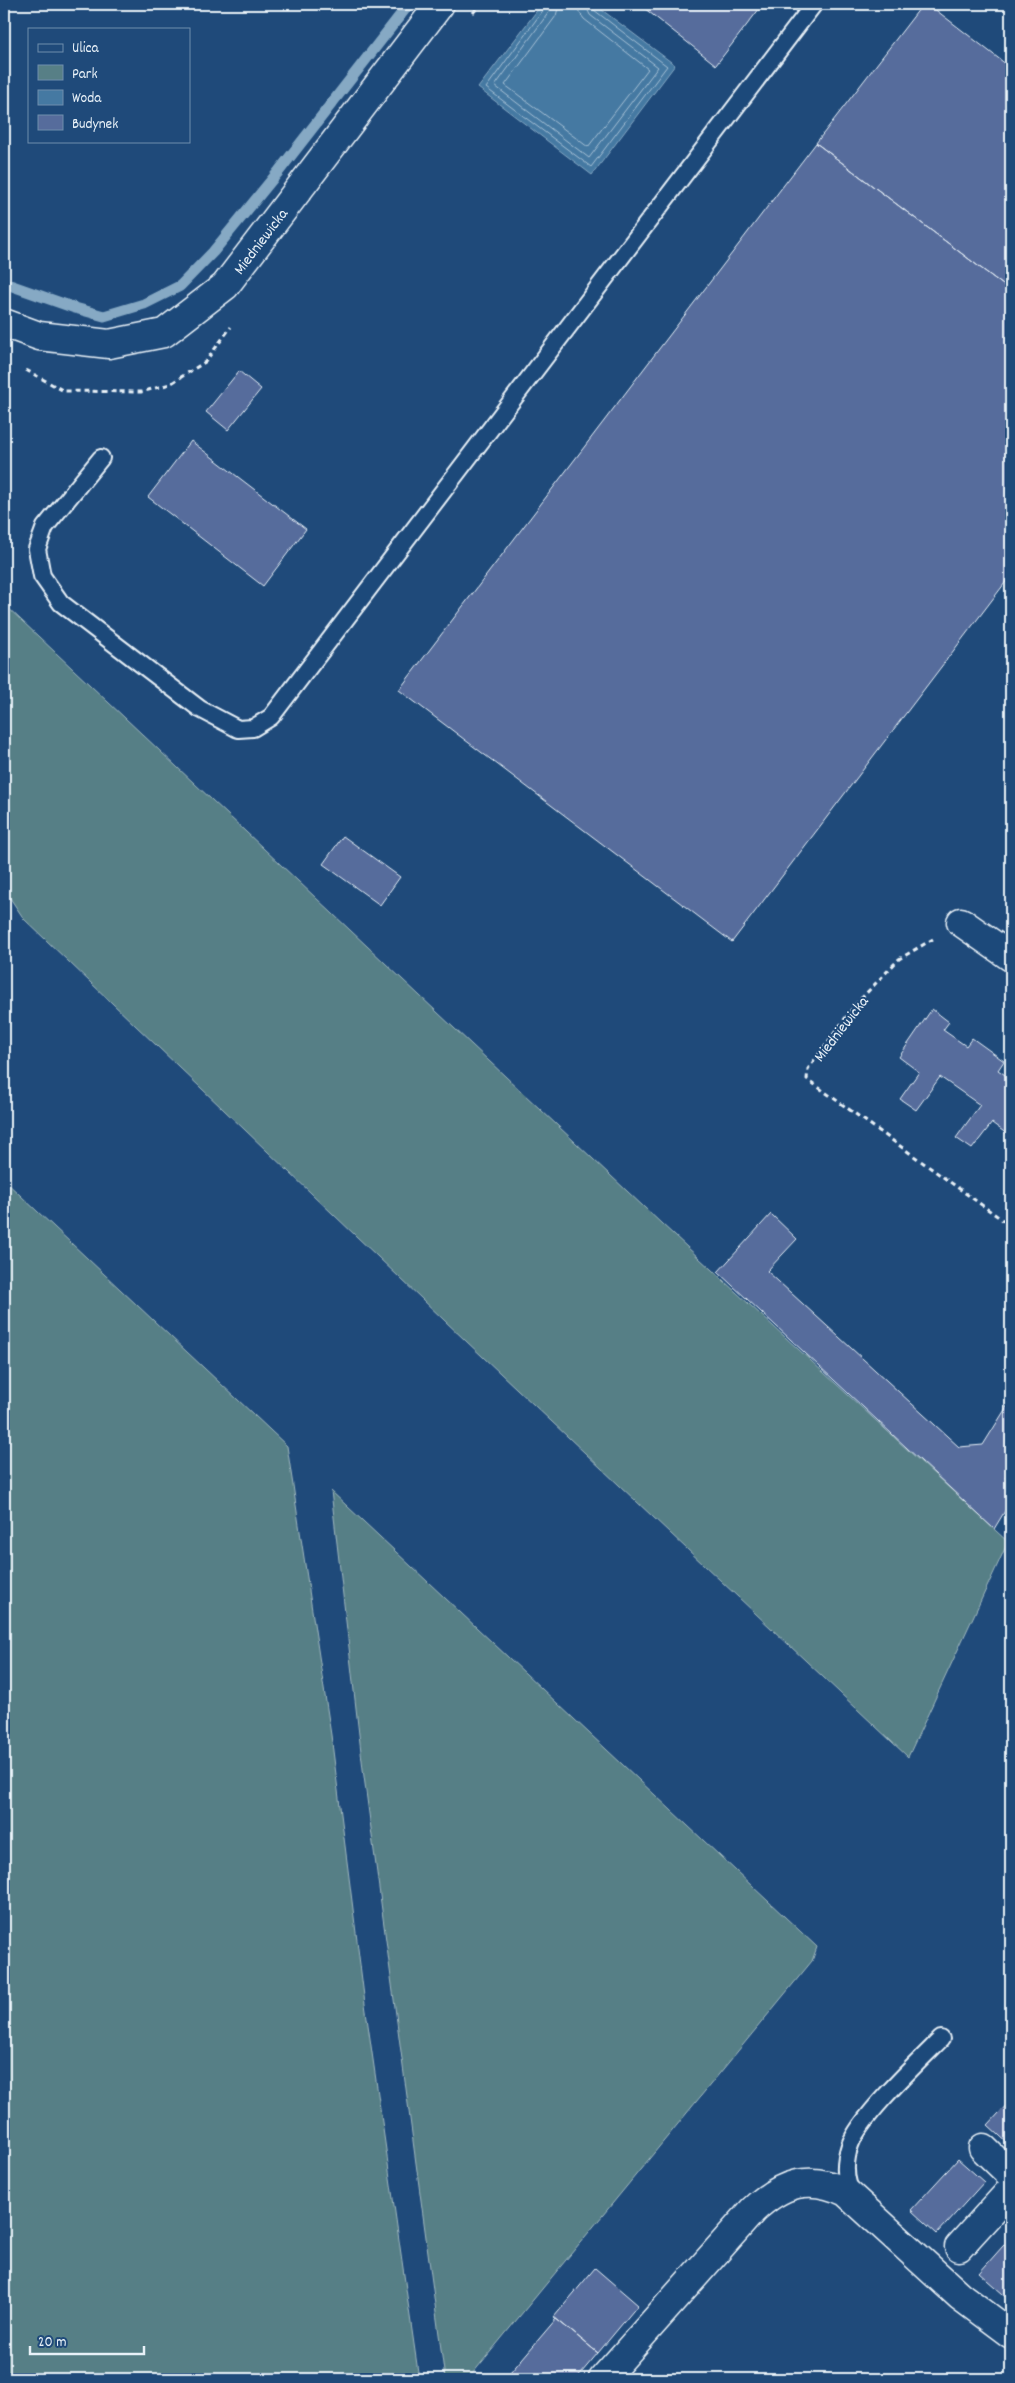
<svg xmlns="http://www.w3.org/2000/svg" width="1015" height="2383" font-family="Dekko,sans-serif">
<rect width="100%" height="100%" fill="#1f4a7a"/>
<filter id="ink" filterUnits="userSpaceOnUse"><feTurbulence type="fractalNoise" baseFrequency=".02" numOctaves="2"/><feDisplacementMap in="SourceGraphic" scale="10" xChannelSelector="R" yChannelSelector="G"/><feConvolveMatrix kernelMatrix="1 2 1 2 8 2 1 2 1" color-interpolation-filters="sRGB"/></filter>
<g filter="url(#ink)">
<path fill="#577f86" stroke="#a0b8bf" d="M4,604L662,1224L1008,1542L908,1757L466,1341L24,919L4,889Z
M4,1180L287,1446L331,1735L365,2004L419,2379H4Z
M331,1491L817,1947L812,1961L468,2379H445L363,1769Z"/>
<path fill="#4579a2" stroke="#86a9c4" d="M542,4H594L675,65L592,175L478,88Z"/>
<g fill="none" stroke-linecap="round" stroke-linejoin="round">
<path stroke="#a7c1d6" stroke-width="1" d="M545,4L544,9L486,88L591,167L667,66L594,10L592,4
M552,4L549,12L495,86L589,158L658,67L590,15L585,4
M559,4L556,16L505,85L588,147L648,69L584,19L579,12L578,4"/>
<path stroke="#86a9c4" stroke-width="11" d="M4,283L75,308L104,316L144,304L180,286L213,252L279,171L409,4"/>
</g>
<path fill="#566c9c" stroke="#e8f1f8" d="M639,4H763L716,65Z
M923,4H928L1011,68V291L816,143Z
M816,143L1011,291V575L732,942L399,690Z
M239,371L261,389L228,430L206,412Z
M191,441L306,529L263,586L148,497Z
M343,836L400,877L380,905L323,864Z
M932,1009L949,1022L943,1030L966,1046L972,1038L1004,1061L998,1070L1011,1079V1137L992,1123L972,1149L956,1138L980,1105L940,1077L916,1110L900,1099L919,1072L899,1057Z
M771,1214L797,1239L767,1271L959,1447L983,1445L1011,1400V1468L1005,1478L1011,1482V1501L994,1529L718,1272Z
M1011,2100V2146L988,2125Z
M958,2159L984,2182L937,2234L911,2210Z
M1011,2237V2301L979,2273Z
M595,2268L638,2305L598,2353L554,2317Z
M556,2319L598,2353L576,2379H505Z"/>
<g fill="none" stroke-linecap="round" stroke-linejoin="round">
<defs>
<path id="service" d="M101,458L45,527L37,549L42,576L61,603L200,709L238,729L253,728L271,717L814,4
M854,2197C844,2181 844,2163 850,2145C860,2117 918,2062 941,2039"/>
<g id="minor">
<path id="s1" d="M4,323L39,336L109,344L164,333L225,286L440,4"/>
<path d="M961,922L1011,957"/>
<path d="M983,2148L1011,2175"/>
<path d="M959,2247L1011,2190"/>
<path d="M603,2379L753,2210C782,2183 809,2174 846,2192L960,2296L1011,2334"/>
</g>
</defs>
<use href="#service" stroke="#e8f1f8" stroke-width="20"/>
<use href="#minor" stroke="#e8f1f8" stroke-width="31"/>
<path stroke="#e8f1f8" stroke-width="3" stroke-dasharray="5 4" stroke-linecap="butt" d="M473,13L480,4
M26,370L64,391L141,392L170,384L205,362L231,327
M933,939L899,959L855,1005L808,1069L807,1079L1011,1226"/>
<use href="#service" stroke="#1f4a7a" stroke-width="16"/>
<use href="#minor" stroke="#1f4a7a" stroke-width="28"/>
</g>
</g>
<g text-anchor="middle" stroke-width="4" stroke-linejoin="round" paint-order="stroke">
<g font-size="16" fill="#e8f1f8" stroke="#1f4a7a">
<text dy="6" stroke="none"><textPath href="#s1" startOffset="298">Miedniewicka</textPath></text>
<text transform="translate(840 1028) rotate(-52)" y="6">Miedniewicka</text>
</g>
</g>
<rect width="1015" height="2383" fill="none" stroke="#1f4a7a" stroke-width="20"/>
<rect x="10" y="10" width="995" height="2363" fill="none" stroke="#e8f1f8" stroke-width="2" filter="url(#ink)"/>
<rect x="28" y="28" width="162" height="115" fill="#1f4a7a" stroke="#6f8dac"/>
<rect x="38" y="44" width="25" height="8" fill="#1f4a7a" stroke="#6f8dac"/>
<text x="72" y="52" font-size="15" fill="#e8f1f8">Ulica</text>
<rect x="38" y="65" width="25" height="15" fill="#577f86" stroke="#6f8dac"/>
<text x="72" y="78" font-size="15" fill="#e8f1f8">Park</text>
<rect x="38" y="90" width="25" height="15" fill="#4579a2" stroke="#6f8dac"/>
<text x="72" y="102" font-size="15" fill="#e8f1f8">Woda</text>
<rect x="38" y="115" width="25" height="15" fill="#566c9c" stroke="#6f8dac"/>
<text x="72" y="128" font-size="15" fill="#e8f1f8">Budynek</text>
<path d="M30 2346v8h114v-8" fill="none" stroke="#e8f1f8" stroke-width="2.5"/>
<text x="38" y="2346" font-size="15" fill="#e8f1f8" stroke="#1f4a7a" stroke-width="4" paint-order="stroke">20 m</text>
</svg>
